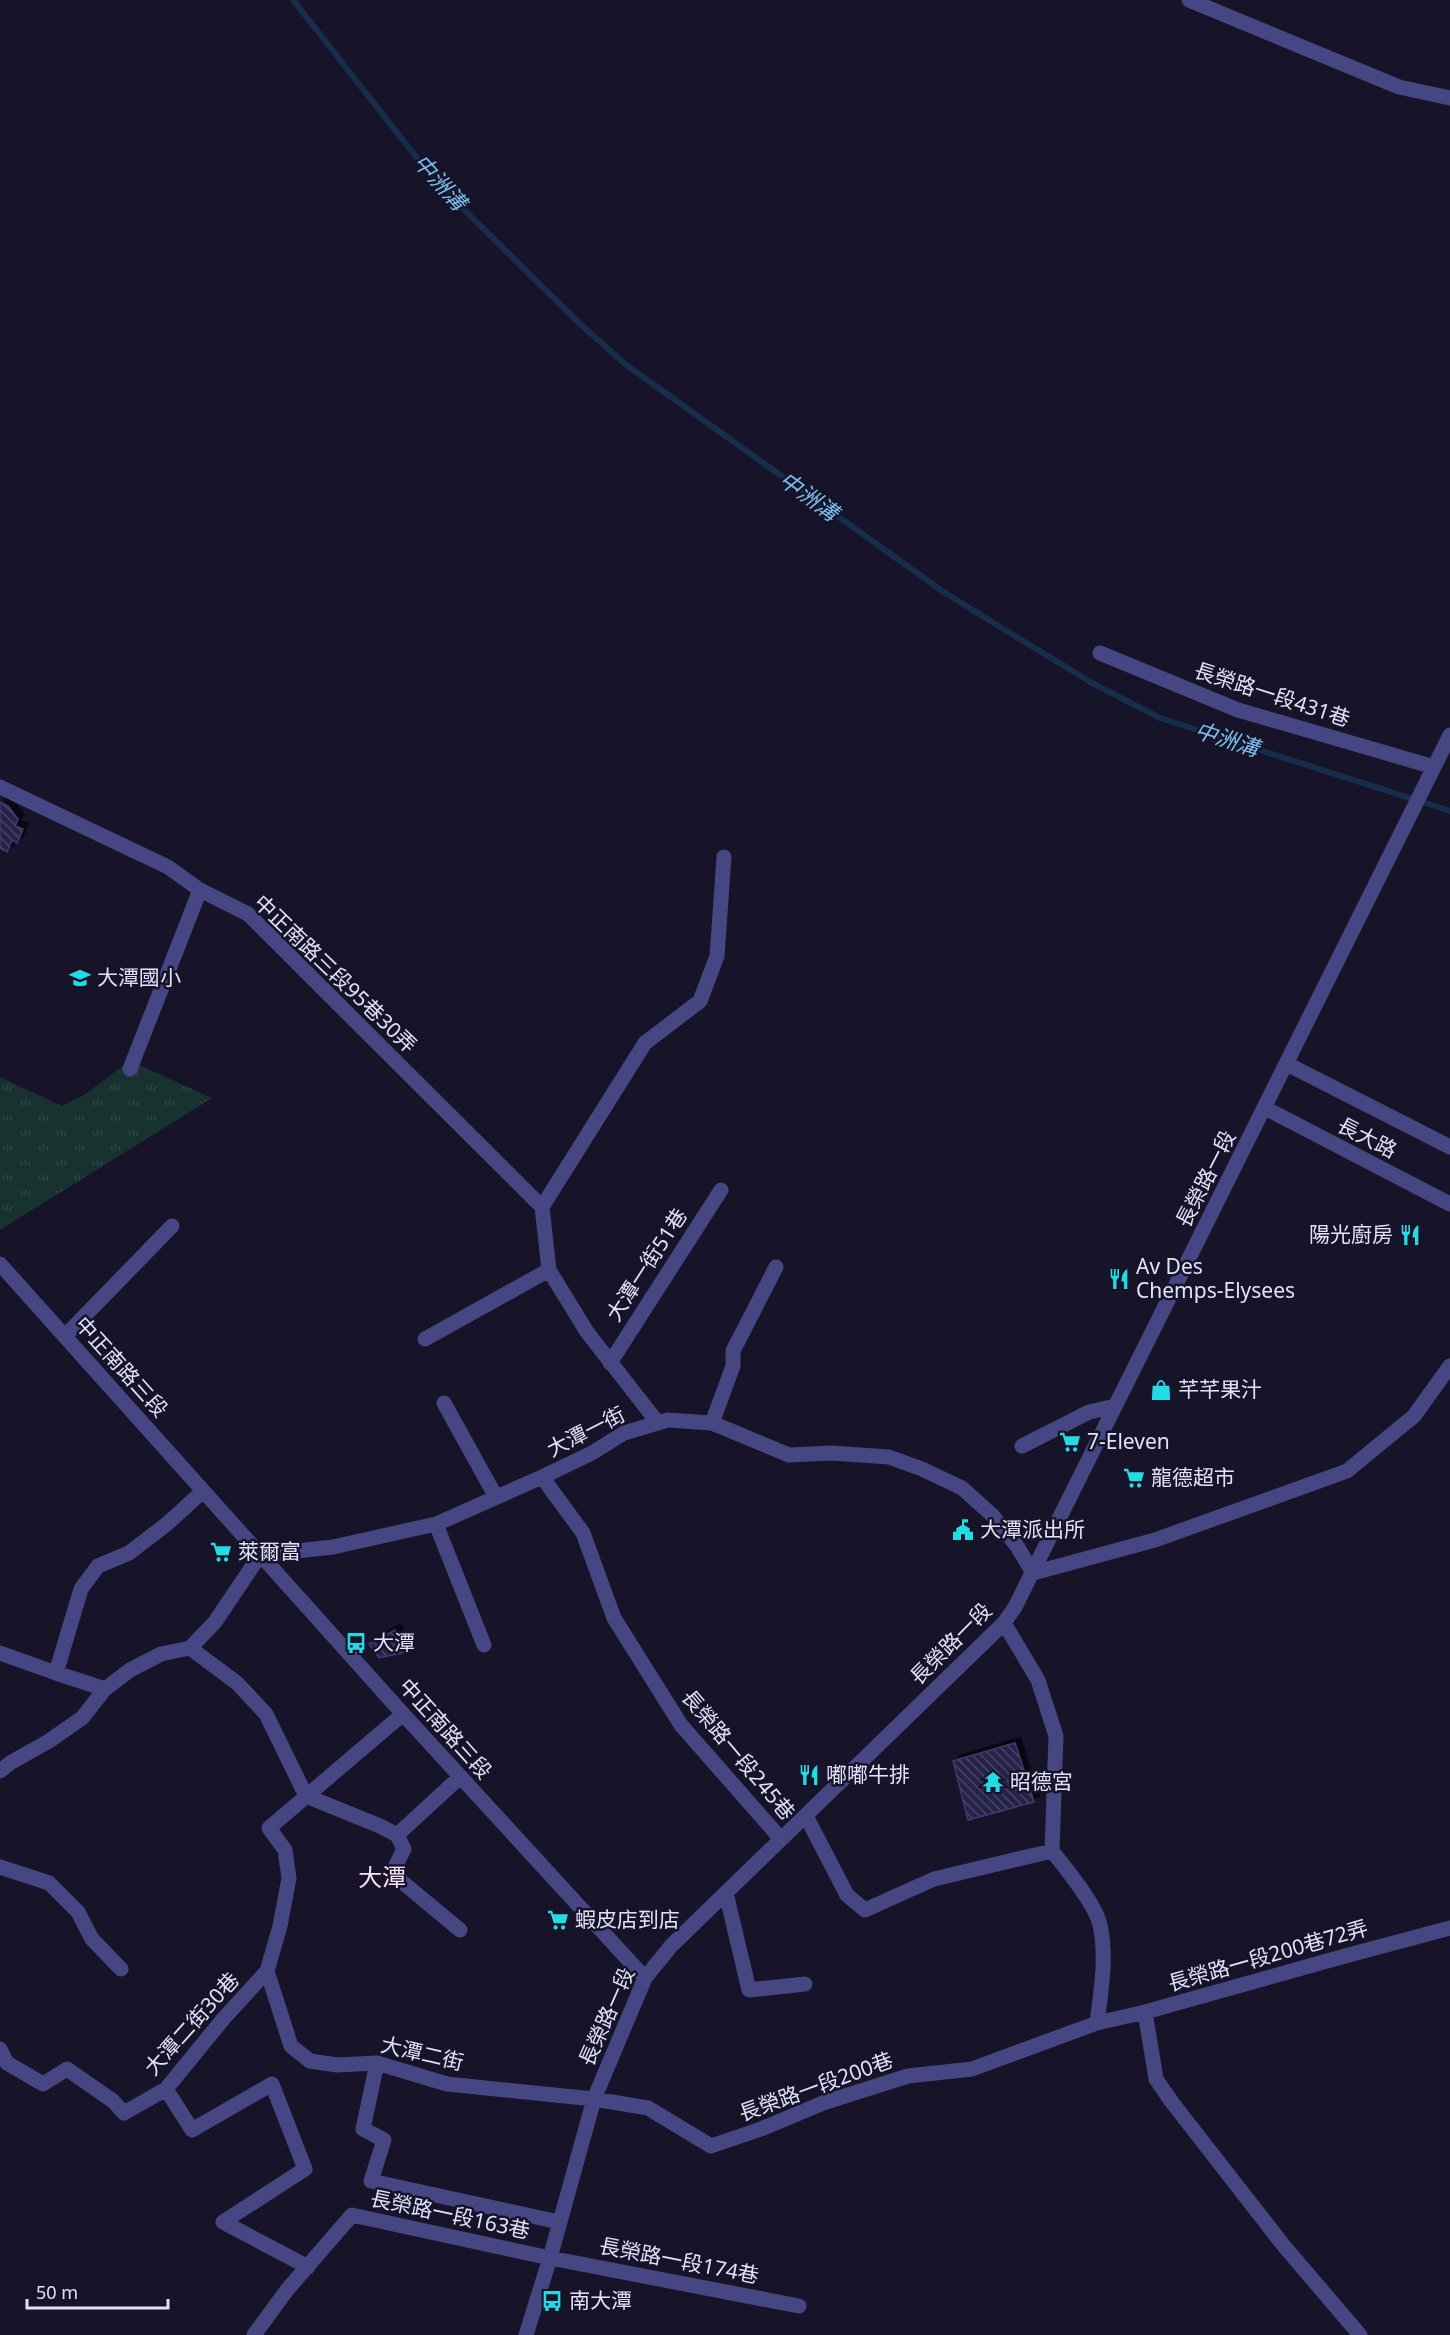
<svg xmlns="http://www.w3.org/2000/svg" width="1450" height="2335" font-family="'Noto Sans','Noto Sans TC',sans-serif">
<defs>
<pattern id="park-tufts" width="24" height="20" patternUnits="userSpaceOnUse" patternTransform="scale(1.5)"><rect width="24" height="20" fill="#183230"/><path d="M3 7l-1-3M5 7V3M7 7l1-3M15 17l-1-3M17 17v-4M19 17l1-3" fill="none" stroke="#2e4645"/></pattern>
<pattern id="building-back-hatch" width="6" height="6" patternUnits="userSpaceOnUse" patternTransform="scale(1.5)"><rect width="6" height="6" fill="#282348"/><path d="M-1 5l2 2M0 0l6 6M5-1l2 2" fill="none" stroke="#474363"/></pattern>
<filter id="shadow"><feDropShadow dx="5.5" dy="-5.5" stdDeviation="0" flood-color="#0009"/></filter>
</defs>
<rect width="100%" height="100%" fill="#171429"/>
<path fill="url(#park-tufts)" d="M130,1061L212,1098L0,1230V1077L62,1106L84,1095Z"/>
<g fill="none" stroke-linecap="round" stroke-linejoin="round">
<path stroke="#162d4b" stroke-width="6" d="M293,0L435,181L578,322L625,364L945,593L1092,683L1160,718L1450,811"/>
</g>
<path fill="url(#building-back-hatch)" stroke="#403871" stroke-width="1.5" filter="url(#shadow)" d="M0,802L8,806L18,819L15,826L23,829L17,843L12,840L7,852L0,848Z
M395,1630L406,1652L379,1658L369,1644Z
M1015,1743L1034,1802L968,1820L953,1761Z"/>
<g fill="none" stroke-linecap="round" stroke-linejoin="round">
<path stroke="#454682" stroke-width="15" d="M1189,0L1399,87L1450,98
M1100,653L1238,710L1434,767
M0,787L168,867L200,890L248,914L542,1207
M1287,1064L1450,1147
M130,1069L200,890
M1265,1108L1450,1204
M542,1207L645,1043L700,1001L717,956L724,857
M542,1207L549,1270L587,1332L658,1423
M0,1264L403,1714L645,1978
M65,1336L172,1226
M425,1339L549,1270
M610,1363L721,1190
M444,1403L496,1497
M712,1423L733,1366V1351L776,1267
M1022,1446L1089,1412L1115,1406
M542,1477L583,1533L614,1618L681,1725L781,1839
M436,1524L484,1645
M1004,1623L1038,1680L1056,1736L1052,1851C1065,1867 1096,1905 1100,1925C1107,1957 1101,1991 1097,2023
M190,1648L237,1683L266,1714L306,1796L380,1826L397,1835L404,1849L395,1867V1876L460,1930
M0,1653L56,1673L81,1589L98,1566L129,1553L168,1523L203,1491
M56,1673L105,1689
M403,1714L269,1828L285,1850L289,1878L280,1926L267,1971L291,2046L310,2061L337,2065L377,2063L447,2084L594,2099L648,2108L711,2146L761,2129L823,2103L908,2076L972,2069L1097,2023L1145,2012L1345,1956L1450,1928
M0,1771L10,1763L49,1741L82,1718L105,1689L130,1670L161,1654L190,1648L215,1622L260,1555L333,1547L436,1524L542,1477L592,1453L624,1433L668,1420L712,1423L789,1455L831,1453L889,1457L922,1469L962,1488L992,1515L1017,1546L1033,1573L1155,1540L1347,1471L1414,1416L1450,1366
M806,1816L847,1895L865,1910L934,1879L1052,1851
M397,1835L460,1777
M0,1867L49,1883L78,1912L92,1939L121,1969
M726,1893L749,1990L805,1984
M1145,2012L1156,2079L1171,2101L1284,2246L1360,2335
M0,2049L7,2063L43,2084L67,2069L113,2101L124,2113L166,2089L224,2018L267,1971
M377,2063L363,2129L384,2140L371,2181L559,2222
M166,2089L192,2130L272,2084L305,2169L223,2222L308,2267
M254,2335L287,2290L352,2215L550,2258L799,2306
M526,2335L550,2258L594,2099L645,1978L671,1946L1004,1623L1015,1607L1450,735"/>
</g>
<defs>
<symbol id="school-bare" viewBox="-9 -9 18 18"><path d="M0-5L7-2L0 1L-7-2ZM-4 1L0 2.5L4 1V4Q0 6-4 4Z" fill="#24dae3" stroke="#171429" stroke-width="2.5" paint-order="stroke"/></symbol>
<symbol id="restaurant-bare" viewBox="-9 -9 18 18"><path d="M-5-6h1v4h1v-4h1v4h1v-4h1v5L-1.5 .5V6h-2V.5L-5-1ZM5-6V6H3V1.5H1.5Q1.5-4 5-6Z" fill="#24dae3" stroke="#171429" stroke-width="2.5" paint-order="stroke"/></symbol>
<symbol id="shop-bare" viewBox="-9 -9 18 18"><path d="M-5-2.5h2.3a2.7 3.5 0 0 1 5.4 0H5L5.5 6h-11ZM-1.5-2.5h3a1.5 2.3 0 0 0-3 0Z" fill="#24dae3" stroke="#171429" stroke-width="2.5" paint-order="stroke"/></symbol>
<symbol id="supermarket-bare" viewBox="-9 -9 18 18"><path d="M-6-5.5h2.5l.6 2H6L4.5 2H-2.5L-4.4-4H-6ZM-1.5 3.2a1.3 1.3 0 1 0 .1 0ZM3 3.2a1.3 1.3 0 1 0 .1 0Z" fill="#24dae3" stroke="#171429" stroke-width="2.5" paint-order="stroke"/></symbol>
<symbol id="civic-bare" viewBox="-9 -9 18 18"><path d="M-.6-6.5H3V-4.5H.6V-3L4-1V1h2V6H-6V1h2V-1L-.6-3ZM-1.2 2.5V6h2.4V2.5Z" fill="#24dae3" stroke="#171429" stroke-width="2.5" paint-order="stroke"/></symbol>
<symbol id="bus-bare" viewBox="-9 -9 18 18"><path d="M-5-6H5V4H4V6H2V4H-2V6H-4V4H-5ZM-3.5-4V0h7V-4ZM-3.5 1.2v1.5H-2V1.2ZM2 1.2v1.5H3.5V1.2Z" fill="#24dae3" stroke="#171429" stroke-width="2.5" paint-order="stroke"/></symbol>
<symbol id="temple-bare" viewBox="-9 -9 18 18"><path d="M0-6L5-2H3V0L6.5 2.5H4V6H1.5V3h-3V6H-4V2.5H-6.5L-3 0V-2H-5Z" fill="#24dae3" stroke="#171429" stroke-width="2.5" paint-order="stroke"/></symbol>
</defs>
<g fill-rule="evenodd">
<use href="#school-bare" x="65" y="963" width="30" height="30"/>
<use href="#restaurant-bare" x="1395" y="1220" width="30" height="30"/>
<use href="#restaurant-bare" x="1104" y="1264" width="30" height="30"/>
<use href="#shop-bare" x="1146" y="1375" width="30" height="30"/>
<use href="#supermarket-bare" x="1055" y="1427" width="30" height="30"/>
<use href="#supermarket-bare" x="1119" y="1463" width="30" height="30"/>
<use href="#civic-bare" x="948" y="1515" width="30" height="30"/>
<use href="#supermarket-bare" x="206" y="1537" width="30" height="30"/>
<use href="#bus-bare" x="341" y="1628" width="30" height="30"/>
<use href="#restaurant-bare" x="794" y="1760" width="30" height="30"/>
<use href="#temple-bare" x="978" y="1767" width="30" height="30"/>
<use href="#supermarket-bare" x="543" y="1905" width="30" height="30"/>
<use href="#bus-bare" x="537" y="2286" width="30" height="30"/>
</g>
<g text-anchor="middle" stroke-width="5" stroke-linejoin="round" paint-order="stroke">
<g font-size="21" fill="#e2e1fb" stroke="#171429">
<text transform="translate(1272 695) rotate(18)" y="7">長榮路一段431巷</text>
<text transform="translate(335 974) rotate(44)" y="7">中正南路三段95巷30弄</text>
<text transform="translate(1367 1138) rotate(27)" y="7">長大路</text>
<text transform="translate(1206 1179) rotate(-63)" y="7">長榮路一段</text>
<text transform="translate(647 1265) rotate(-57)" y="7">大潭一街51巷</text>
<text transform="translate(121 1367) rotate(48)" y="7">中正南路三段</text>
<text transform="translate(586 1432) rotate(-27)" y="7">大潭一街</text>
<text transform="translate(951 1644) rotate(-45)" y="7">長榮路一段</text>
<text transform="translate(445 1729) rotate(48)" y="7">中正南路三段</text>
<text transform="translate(738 1755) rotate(50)" y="7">長榮路一段245巷</text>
<text transform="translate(1268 1956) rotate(-16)" y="7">長榮路一段200巷72弄</text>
<text transform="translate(607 2017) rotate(-66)" y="7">長榮路一段</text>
<text transform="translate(192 2024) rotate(-48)" y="7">大潭二街30巷</text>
<text transform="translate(422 2054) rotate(13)" y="7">大潭二街</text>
<text transform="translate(816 2087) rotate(-20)" y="7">長榮路一段200巷</text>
<text transform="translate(450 2215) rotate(12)" y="7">長榮路一段163巷</text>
<text transform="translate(679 2261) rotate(11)" y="7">長榮路一段174巷</text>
</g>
<g font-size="21" fill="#e2e1fb" stroke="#171429" text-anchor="start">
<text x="97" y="985">大潭國小</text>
<text x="1393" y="1242" text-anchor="end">陽光廚房</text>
<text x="1136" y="1274">Av Des<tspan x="1136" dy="24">Chemps-Elysees</tspan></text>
<text x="1178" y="1397">芊芊果汁</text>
<text x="1087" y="1449">7-Eleven</text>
<text x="1151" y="1485">龍德超市</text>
<text x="980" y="1537">大潭派出所</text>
<text x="238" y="1559">萊爾富</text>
<text x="373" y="1650">大潭</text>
<text x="826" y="1782">嘟嘟牛排</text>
<text x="1010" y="1789">昭德宮</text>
<text x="575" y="1927">蝦皮店到店</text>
<text x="569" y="2308">南大潭</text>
</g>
<g font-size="22" font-style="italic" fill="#7bbfee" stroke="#171429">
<text transform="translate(440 182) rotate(48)" y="8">中洲溝</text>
<text transform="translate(809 496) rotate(36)" y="8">中洲溝</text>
<text transform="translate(1227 739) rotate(18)" y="8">中洲溝</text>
</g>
<g font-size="24" fill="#fbe2f4" stroke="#171429">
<text x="382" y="1886">大潭</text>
</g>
</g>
<path d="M27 2299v9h141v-9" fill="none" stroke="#e2e1fb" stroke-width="3"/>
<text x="36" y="2299" font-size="18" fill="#e2e1fb" stroke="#171429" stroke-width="4.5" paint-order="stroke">50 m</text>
</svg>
